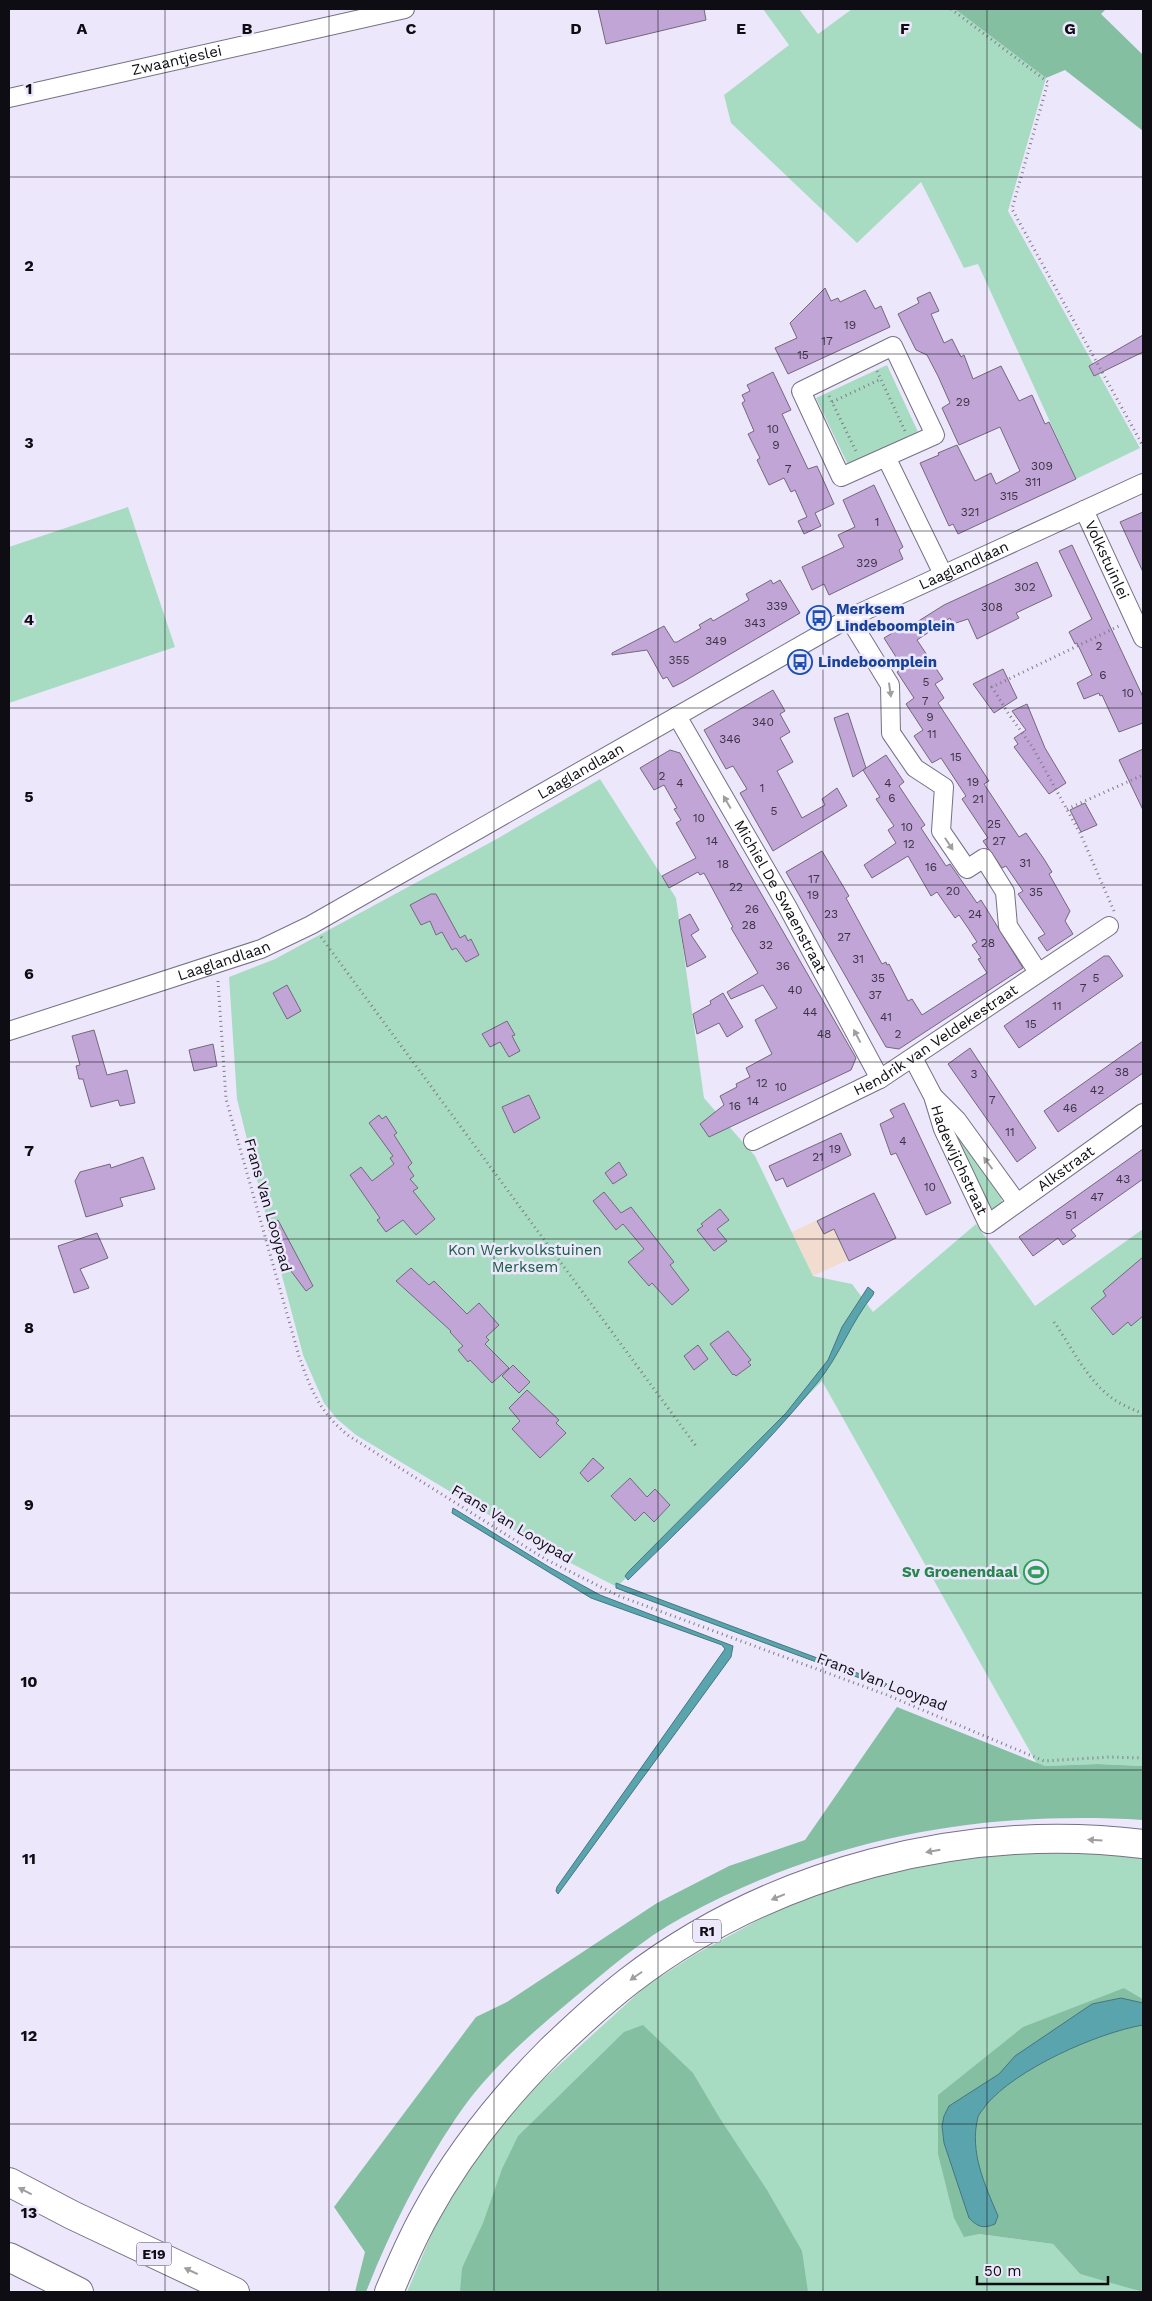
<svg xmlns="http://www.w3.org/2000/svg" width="1152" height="2301" font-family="'Work Sans',sans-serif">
<rect width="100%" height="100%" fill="#ede7fc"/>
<path fill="#f2dccf" d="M874,1193L896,1238L813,1276L792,1232Z"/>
<path fill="#a8dcc2" d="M763,9H799L818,34L852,9H955L1046,78L1008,211L1140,448L1076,479L978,264L964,268L921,182L857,243L731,123L724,95L789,45Z
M887,365L919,434L849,467L816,398Z
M128,507L175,647L9,703V547Z
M600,779L676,898L704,1098L755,1156L813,1276L852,1284L873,1312L976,1224L1035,1306L1143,1229V1766L1098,1764L1045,1766L1037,1764L822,1381L617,1587L557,1556L356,1435L337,1419L324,1403L303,1355L264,1208L237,1099L229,977L275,959L493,841Z
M951,1126L1000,1192L1002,1202L995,1208L990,1209Z
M1026,1852H1114L1143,1858V1999L1124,1988L979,2234L1053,2244L1080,2274L1117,2283L1141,2292H407L447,2198L513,2107L646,1986L694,1955L760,1919L840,1883L944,1862Z"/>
<path fill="#84bfa2" d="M955,9H1106L1101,14L1143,55V131L1065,70L1046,78Z
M897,1707L1045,1766L1098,1764L1143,1766V1820C979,1810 828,1838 683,1917C642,1939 605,1972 569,2002C528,2036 486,2073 456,2118C419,2173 390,2231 366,2292H355L365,2252L334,2207L476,2017L507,2002L657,1903L729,1866L805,1840Z
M1124,1988L1143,1999V2292L1080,2274L1053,2244L979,2234L964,2237L954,2218L938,2154V2095L1023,2027Z
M643,2025L693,2073L719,2117L767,2190L802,2251L808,2292H460L462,2268L483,2223L502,2169L518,2136L624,2032Z"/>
<path fill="#5aa4ad" stroke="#44777f" d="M868,1287L874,1292L873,1295C851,1322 840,1355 818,1382C761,1452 693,1516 628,1580L625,1576L628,1572L786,1413L828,1360L842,1327Z
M453,1508L549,1567L600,1595L733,1646L731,1657L558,1894L556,1891L557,1887L725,1649L722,1645L591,1598L452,1513Z
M616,1583L887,1684L884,1687L616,1588Z
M1121,1998L1143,2003V2025C1097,2033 1016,2069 986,2105C984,2109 979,2113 978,2117C969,2152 985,2185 998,2216L995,2224C983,2229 978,2227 969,2218L944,2143L942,2126L944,2116L949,2106L999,2074L1015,2056L1092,2004Z"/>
<path fill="#c0a5d6" stroke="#72697a" d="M598,9H704L706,20L606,44Z
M825,288L831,301L838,298L840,302L865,290L875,309L881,306L890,327L788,374L775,348L797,338L790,323Z
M930,292L939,311L931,314L944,343L952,339L961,357L964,355L973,379L1001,366L1019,401L1032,395L1045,424L1049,422L1076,479L958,534L953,524L949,526L920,463L939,455L938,453L957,445L975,481L991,473L996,484L1020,471L1000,427L959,445L942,408L950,403L938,376L927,355L916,350L898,314L919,303L917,298Z
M1143,335V352L1094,376L1089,366Z
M773,372L791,410L782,414L808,469L817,466L834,504L815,513L821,526L804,534L798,521L807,517L795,490L791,492L784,478L769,485L757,460L760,458L748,434L754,431L742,403L745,401L742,395L750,391L747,385Z
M874,485L903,547L899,550L903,559L829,595L824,584L812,590L802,567L844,547L838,535L855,527L843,500Z
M1143,512V572L1120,522Z
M1072,545L1143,697V723L1119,732L1102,695L1100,696L1099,693L1084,699L1077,683L1092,675L1077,643L1075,644L1069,632L1092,619L1059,551Z
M1037,562L1052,596L1016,613L1019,618L977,639L968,619L953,624L950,618L917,640L943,679L935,684L944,698L938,703L989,781L984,784L1019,837L1026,833L1044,859L1052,872L1049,874L1070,911L1065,921L1073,934L1047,951L1038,938L1045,934L1018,894L1023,891L1006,866L1002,868L983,841L988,838L962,799L966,796L941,758L932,763L914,736L923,730L906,704L914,698L897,672L903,668L884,638L899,629L901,632L944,605Z
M771,580L773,584L780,580L800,613L683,682L673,687L667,677L663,679L647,650L612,655V653L664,626L674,642H677L701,628L699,625L711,618L713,621L749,600L746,594Z
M1003,669L1017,698L994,713L973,684Z
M773,690L785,711L780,714L790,732L780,738L793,762L777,771L802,818L825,805L822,799L837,788L847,806L773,851L740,793L747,789L733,766L726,769L704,730Z
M1027,704L1045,748L1066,783L1049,794L1014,747L1018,744L1014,738L1026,730L1012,711Z
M848,713L866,768L853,777L834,718Z
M1143,749V810L1119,760Z
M670,750L680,753L856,1058L851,1070L709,1137L700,1124L724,1105L720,1096L737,1087L736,1084L750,1077L746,1068L772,1054L755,1020L777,1008L763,985L731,999L727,992L758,973L731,928L733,927L704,873L700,875L698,872L669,888L662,876L696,858L676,823L681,820L674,809L677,808L664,785L654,790L640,768Z
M886,755L904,782L899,786L925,825L921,828L946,866L950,864L977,903L981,900L1023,968L899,1049L886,1047L786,872L822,851L849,896L846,898L882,964L886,962L887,965L889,964L908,1001L912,999L922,1015L987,973L978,959L981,958L972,945L977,942L968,928L959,915L955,918L937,892L931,896L908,856L872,878L864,865L896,843L888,830L894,826L876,799L880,797L863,770Z
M1085,803L1097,825L1081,832L1070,810Z
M431,894H436L460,938L465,935L468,941L471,939L479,955L466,962L456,948L452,950L442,932L436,935L430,921L421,925L410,905Z
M690,914L699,930L691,935L706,957L687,967L679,920Z
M1104,956H1109L1123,976L1019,1048L1004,1026Z
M287,985L301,1011L287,1019L273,993Z
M723,993L743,1027L727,1037L719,1023L697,1034L693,1014L711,1004L710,1001Z
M507,1021L515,1035L512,1036L520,1051L509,1057L500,1042L490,1047L482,1034Z
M94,1030L107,1075L127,1070L135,1103L120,1106L118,1100L91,1107L83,1079H79L76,1066L80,1065L72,1036Z
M1143,1041V1073L1058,1132L1044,1111Z
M213,1044L217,1066L194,1071L189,1050Z
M970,1048L1036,1148L1017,1162L948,1064Z
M529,1095L540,1118L514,1133L502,1107Z
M904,1103L951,1203L926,1215L896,1153L891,1155L880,1124L894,1117L890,1110Z
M379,1115L382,1119L386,1116L397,1133L394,1135L412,1163L408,1167L414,1176L410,1179L418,1188L413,1191L435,1219L416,1235L403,1220L386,1232L377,1220L380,1218L350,1175L361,1167L372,1181L394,1164L390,1158L393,1156L369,1123Z
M841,1133L851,1155L787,1187L783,1178L776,1181L769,1166Z
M1143,1149V1179L1071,1230L1076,1236L1063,1245L1058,1238L1033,1256L1019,1237Z
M143,1157L155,1189L120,1198L123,1206L86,1217L75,1181L80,1172L110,1164L111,1168Z
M619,1162L627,1175L613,1184L605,1173Z
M604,1192L621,1213L631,1207L674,1262L670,1265L689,1290L672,1305L652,1283L649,1286L628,1262L644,1249L623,1224L616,1230L593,1201Z
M874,1193L896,1238L849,1261L834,1229L824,1234L817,1221Z
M720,1209L729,1220L717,1229L727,1241L714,1251L697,1230L703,1226L701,1224Z
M278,1220L313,1286L306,1291L285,1263L267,1226Z
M97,1233L108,1258L80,1269L89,1288L74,1293L58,1246Z
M1143,1257V1316L1131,1326L1128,1322L1113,1335L1091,1308L1106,1296L1103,1291Z
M411,1268L429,1285L434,1281L467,1314L479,1303L499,1325L486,1337L489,1340L485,1344L509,1368L492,1383L470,1360L468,1362L458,1350L463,1346L450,1332L451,1331L396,1281Z
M728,1331L751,1360L748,1362L751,1365L736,1376L734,1374L733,1375L710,1344Z
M698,1345L708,1359L694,1370L684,1356Z
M513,1365L530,1382L519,1393L502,1376Z
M527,1390L559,1420L556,1423L566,1433L540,1458L512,1429L520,1421L509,1408Z
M593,1458L604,1468L588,1482L580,1473Z
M630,1478L647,1497L655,1489L670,1505L654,1522L644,1512L635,1521L611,1496Z"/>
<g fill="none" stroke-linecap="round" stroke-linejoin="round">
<defs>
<g id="minor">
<path id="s1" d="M9,98L405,9"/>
<path d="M893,346L935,435L841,477L801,391Z"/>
<path d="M886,457L943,574"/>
<path id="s2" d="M1084,510L1143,638"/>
<path d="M849,618L890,685L891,733L915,768L944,787L941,831L967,869L984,858L1005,892L1008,926L1038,972"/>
<path id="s3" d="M677,716L787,906L880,1079"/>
<path id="s4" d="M9,1031L261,949L311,925L849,618L1143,483"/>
<path id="s5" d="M913,1058L933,1096L943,1129L988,1224L1143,1113"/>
<path d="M935,1098L957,1120L1017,1203"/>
<path id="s6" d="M753,1141L880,1079L1109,926"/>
</g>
<path id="motorway" d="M9,2182L72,2215L235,2292
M9,2257L79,2292
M389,2292C400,2266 411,2240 425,2215C458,2154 502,2099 551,2050C576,2026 602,2002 629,1981C772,1871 965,1822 1143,1844"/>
</defs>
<use href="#minor" stroke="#767183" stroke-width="20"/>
<use href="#motorway" stroke="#767183" stroke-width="30"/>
<path stroke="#7f7b89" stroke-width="3" stroke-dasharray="1 4" stroke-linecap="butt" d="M951,9L1048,82L1012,209L1143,446
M877,371L905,431
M829,396L857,453
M832,402L881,379
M1067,809L1143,775
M1114,911L1081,835L1033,748L1008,713L992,687L1119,626
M321,937L696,1446
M218,981L226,1099L299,1356C311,1390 320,1413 349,1436L545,1559L619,1596L887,1695L1044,1761L1109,1757L1143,1758
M1054,1322C1071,1346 1087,1380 1112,1398C1121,1405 1133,1409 1143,1414"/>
<use href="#minor" stroke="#fff" stroke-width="18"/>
<use href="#motorway" stroke="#fff" stroke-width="28"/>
</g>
<defs><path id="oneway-solid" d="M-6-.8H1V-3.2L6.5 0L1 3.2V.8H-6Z" transform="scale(1.25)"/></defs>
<g fill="#9f9ea1">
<use href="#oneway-solid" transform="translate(890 690) rotate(82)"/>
<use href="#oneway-solid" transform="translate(727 802) rotate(-120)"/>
<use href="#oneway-solid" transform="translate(949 844) rotate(57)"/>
<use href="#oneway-solid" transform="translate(857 1036) rotate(-118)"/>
<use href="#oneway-solid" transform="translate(988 1163) rotate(-126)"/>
<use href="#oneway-solid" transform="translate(1095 1840) rotate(-177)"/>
<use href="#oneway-solid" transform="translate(933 1851) rotate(170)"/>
<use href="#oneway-solid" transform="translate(778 1897) rotate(157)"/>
<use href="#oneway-solid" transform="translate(636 1976) rotate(145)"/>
<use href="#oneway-solid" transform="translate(25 2191) rotate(-153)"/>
<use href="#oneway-solid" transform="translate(191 2271) rotate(-155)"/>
</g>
<path fill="none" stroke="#0f0d14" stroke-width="1" stroke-opacity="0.55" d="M165,9V2292M329,9V2292M494,9V2292M658,9V2292M823,9V2292M987,9V2292M9,177H1143M9,354H1143M9,531H1143M9,708H1143M9,885H1143M9,1062H1143M9,1239H1143M9,1416H1143M9,1593H1143M9,1770H1143M9,1947H1143M9,2124H1143"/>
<defs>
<symbol id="bus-ring" viewBox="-11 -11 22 22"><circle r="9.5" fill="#ede7fc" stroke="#1a4fb4" stroke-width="1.5"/><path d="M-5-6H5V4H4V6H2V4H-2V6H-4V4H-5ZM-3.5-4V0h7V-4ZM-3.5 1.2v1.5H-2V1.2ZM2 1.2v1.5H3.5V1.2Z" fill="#1a4fb4"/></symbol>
<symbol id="stadium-ring" viewBox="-11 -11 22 22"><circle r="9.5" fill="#ede7fc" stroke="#2e9e5b" stroke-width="1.5"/><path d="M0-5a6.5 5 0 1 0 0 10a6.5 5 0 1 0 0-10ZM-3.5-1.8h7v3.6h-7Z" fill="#2e9e5b"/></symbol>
</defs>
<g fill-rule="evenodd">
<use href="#bus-ring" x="805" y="604" width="28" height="28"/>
<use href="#bus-ring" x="786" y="648" width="28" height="28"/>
<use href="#stadium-ring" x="1022" y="1558" width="28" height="28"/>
</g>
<g text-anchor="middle" stroke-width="5" stroke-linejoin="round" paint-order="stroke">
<g font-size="12" fill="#3b3344">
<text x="850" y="329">19</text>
<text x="827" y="345">17</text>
<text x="803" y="359">15</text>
<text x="963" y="406">29</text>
<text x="773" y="433">10</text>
<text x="776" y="449">9</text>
<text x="1042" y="470">309</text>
<text x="788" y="473">7</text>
<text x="1033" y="486">311</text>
<text x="1009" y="500">315</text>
<text x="970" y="516">321</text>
<text x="877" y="526">1</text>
<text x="867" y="567">329</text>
<text x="1025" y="591">302</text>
<text x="777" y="610">339</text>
<text x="992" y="611">308</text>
<text x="755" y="627">343</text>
<text x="716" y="645">349</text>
<text x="1099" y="650">2</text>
<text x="679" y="664">355</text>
<text x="1103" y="679">6</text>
<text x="926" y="686">5</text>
<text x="1128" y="697">10</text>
<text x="925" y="705">7</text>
<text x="930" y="721">9</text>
<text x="763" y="726">340</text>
<text x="932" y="738">11</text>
<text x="730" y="743">346</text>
<text x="956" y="761">15</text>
<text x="662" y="780">2</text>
<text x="973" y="786">19</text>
<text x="680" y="787">4</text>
<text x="888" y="787">4</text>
<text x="762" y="792">1</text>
<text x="892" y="802">6</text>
<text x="978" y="803">21</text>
<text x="774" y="815">5</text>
<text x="699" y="822">10</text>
<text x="994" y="828">25</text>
<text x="907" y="831">10</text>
<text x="712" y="845">14</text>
<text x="999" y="845">27</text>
<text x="909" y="848">12</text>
<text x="1025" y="867">31</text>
<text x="723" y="868">18</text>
<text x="931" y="871">16</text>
<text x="814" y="883">17</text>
<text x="736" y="891">22</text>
<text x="953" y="895">20</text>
<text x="1036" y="896">35</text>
<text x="813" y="899">19</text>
<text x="752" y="913">26</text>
<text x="831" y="918">23</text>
<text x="975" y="918">24</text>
<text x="749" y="929">28</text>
<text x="844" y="941">27</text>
<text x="988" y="947">28</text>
<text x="766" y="949">32</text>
<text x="858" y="963">31</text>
<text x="783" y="970">36</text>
<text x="878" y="982">35</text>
<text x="1096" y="982">5</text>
<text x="1083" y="992">7</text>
<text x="795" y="994">40</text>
<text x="875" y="999">37</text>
<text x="1057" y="1010">11</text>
<text x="810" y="1016">44</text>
<text x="886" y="1021">41</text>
<text x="1031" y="1028">15</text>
<text x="824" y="1038">48</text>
<text x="898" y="1038">2</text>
<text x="1122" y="1076">38</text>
<text x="974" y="1078">3</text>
<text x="762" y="1087">12</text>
<text x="781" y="1091">10</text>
<text x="1097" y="1094">42</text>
<text x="992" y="1104">7</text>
<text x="753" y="1105">14</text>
<text x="735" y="1110">16</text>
<text x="1070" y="1112">46</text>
<text x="1010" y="1136">11</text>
<text x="903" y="1145">4</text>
<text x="835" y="1153">19</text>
<text x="818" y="1161">21</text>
<text x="1123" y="1183">43</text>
<text x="930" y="1191">10</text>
<text x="1097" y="1201">47</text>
<text x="1071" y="1219">51</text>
</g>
<g fill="#ede7fc" stroke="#524e5a" stroke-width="1">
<rect x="693" y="1919.5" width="28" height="23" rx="4"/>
<rect x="136.5" y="2242.5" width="35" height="23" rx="4"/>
</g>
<g font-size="14" font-weight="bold" fill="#0f0d14">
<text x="707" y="1936">R1</text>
<text x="154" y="2259">E19</text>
</g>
<g font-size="15" fill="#0f0d14" stroke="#ede7fc">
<text dy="5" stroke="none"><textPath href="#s1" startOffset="172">Zwaantjeslei</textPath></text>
<text dy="5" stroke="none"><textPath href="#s2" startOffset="55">Volkstuinlei</textPath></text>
<text dy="5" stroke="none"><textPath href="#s4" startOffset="1066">Laaglandlaan</textPath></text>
<text dy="5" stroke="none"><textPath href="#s4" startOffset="631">Laaglandlaan</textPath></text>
<text dy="5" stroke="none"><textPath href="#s3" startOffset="208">Michiel De Swaenstraat</textPath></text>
<text dy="5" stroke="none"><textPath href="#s4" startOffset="226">Laaglandlaan</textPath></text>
<text dy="5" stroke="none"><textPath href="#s6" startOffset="209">Hendrik van Veldekestraat</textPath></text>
<text dy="5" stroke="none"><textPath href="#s5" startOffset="112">Hadewijchstraat</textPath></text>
<text dy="5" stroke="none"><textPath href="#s5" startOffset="278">Alkstraat</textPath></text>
<text transform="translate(268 1205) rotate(74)" y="5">Frans Van Looypad</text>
<text transform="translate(512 1524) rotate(31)" y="5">Frans Van Looypad</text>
<text transform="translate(882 1682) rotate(21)" y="5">Frans Van Looypad</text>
</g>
<g font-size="15" font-weight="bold" fill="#164399" stroke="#ede7fc" text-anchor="start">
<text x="836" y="614">Merksem<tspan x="836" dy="17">Lindeboomplein</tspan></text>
<text x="818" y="667">Lindeboomplein</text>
</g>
<g font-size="15" fill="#165e42" stroke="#ede7fc">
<text x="525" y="1255">Kon Werkvolkstuinen<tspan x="525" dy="17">Merksem</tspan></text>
</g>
<g font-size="15" font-weight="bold" fill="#27864d" stroke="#ede7fc" text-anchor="end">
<text x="1018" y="1577">Sv Groenendaal</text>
</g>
</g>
<g font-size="16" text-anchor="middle" font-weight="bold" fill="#0f0d14" stroke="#ede7fc" stroke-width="5" stroke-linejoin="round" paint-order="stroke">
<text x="82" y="34">A</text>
<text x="247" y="34">B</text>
<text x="411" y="34">C</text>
<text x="576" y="34">D</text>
<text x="741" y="34">E</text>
<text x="905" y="34">F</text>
<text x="1070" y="34">G</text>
<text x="29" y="94">1</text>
<text x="29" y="271">2</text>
<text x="29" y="448">3</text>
<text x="29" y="625">4</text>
<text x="29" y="802">5</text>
<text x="29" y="979">6</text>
<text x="29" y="1156">7</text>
<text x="29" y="1333">8</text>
<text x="29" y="1510">9</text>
<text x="29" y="1687">10</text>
<text x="29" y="1864">11</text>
<text x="29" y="2041">12</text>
<text x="29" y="2218">13</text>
</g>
<rect width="1152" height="2301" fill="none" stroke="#0f0d14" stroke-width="20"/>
<path d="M977 2276v8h131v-8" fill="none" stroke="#0f0d14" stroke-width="2.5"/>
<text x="984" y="2276" font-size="15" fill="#0f0d14" stroke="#ede7fc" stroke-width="4" paint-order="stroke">50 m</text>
</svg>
